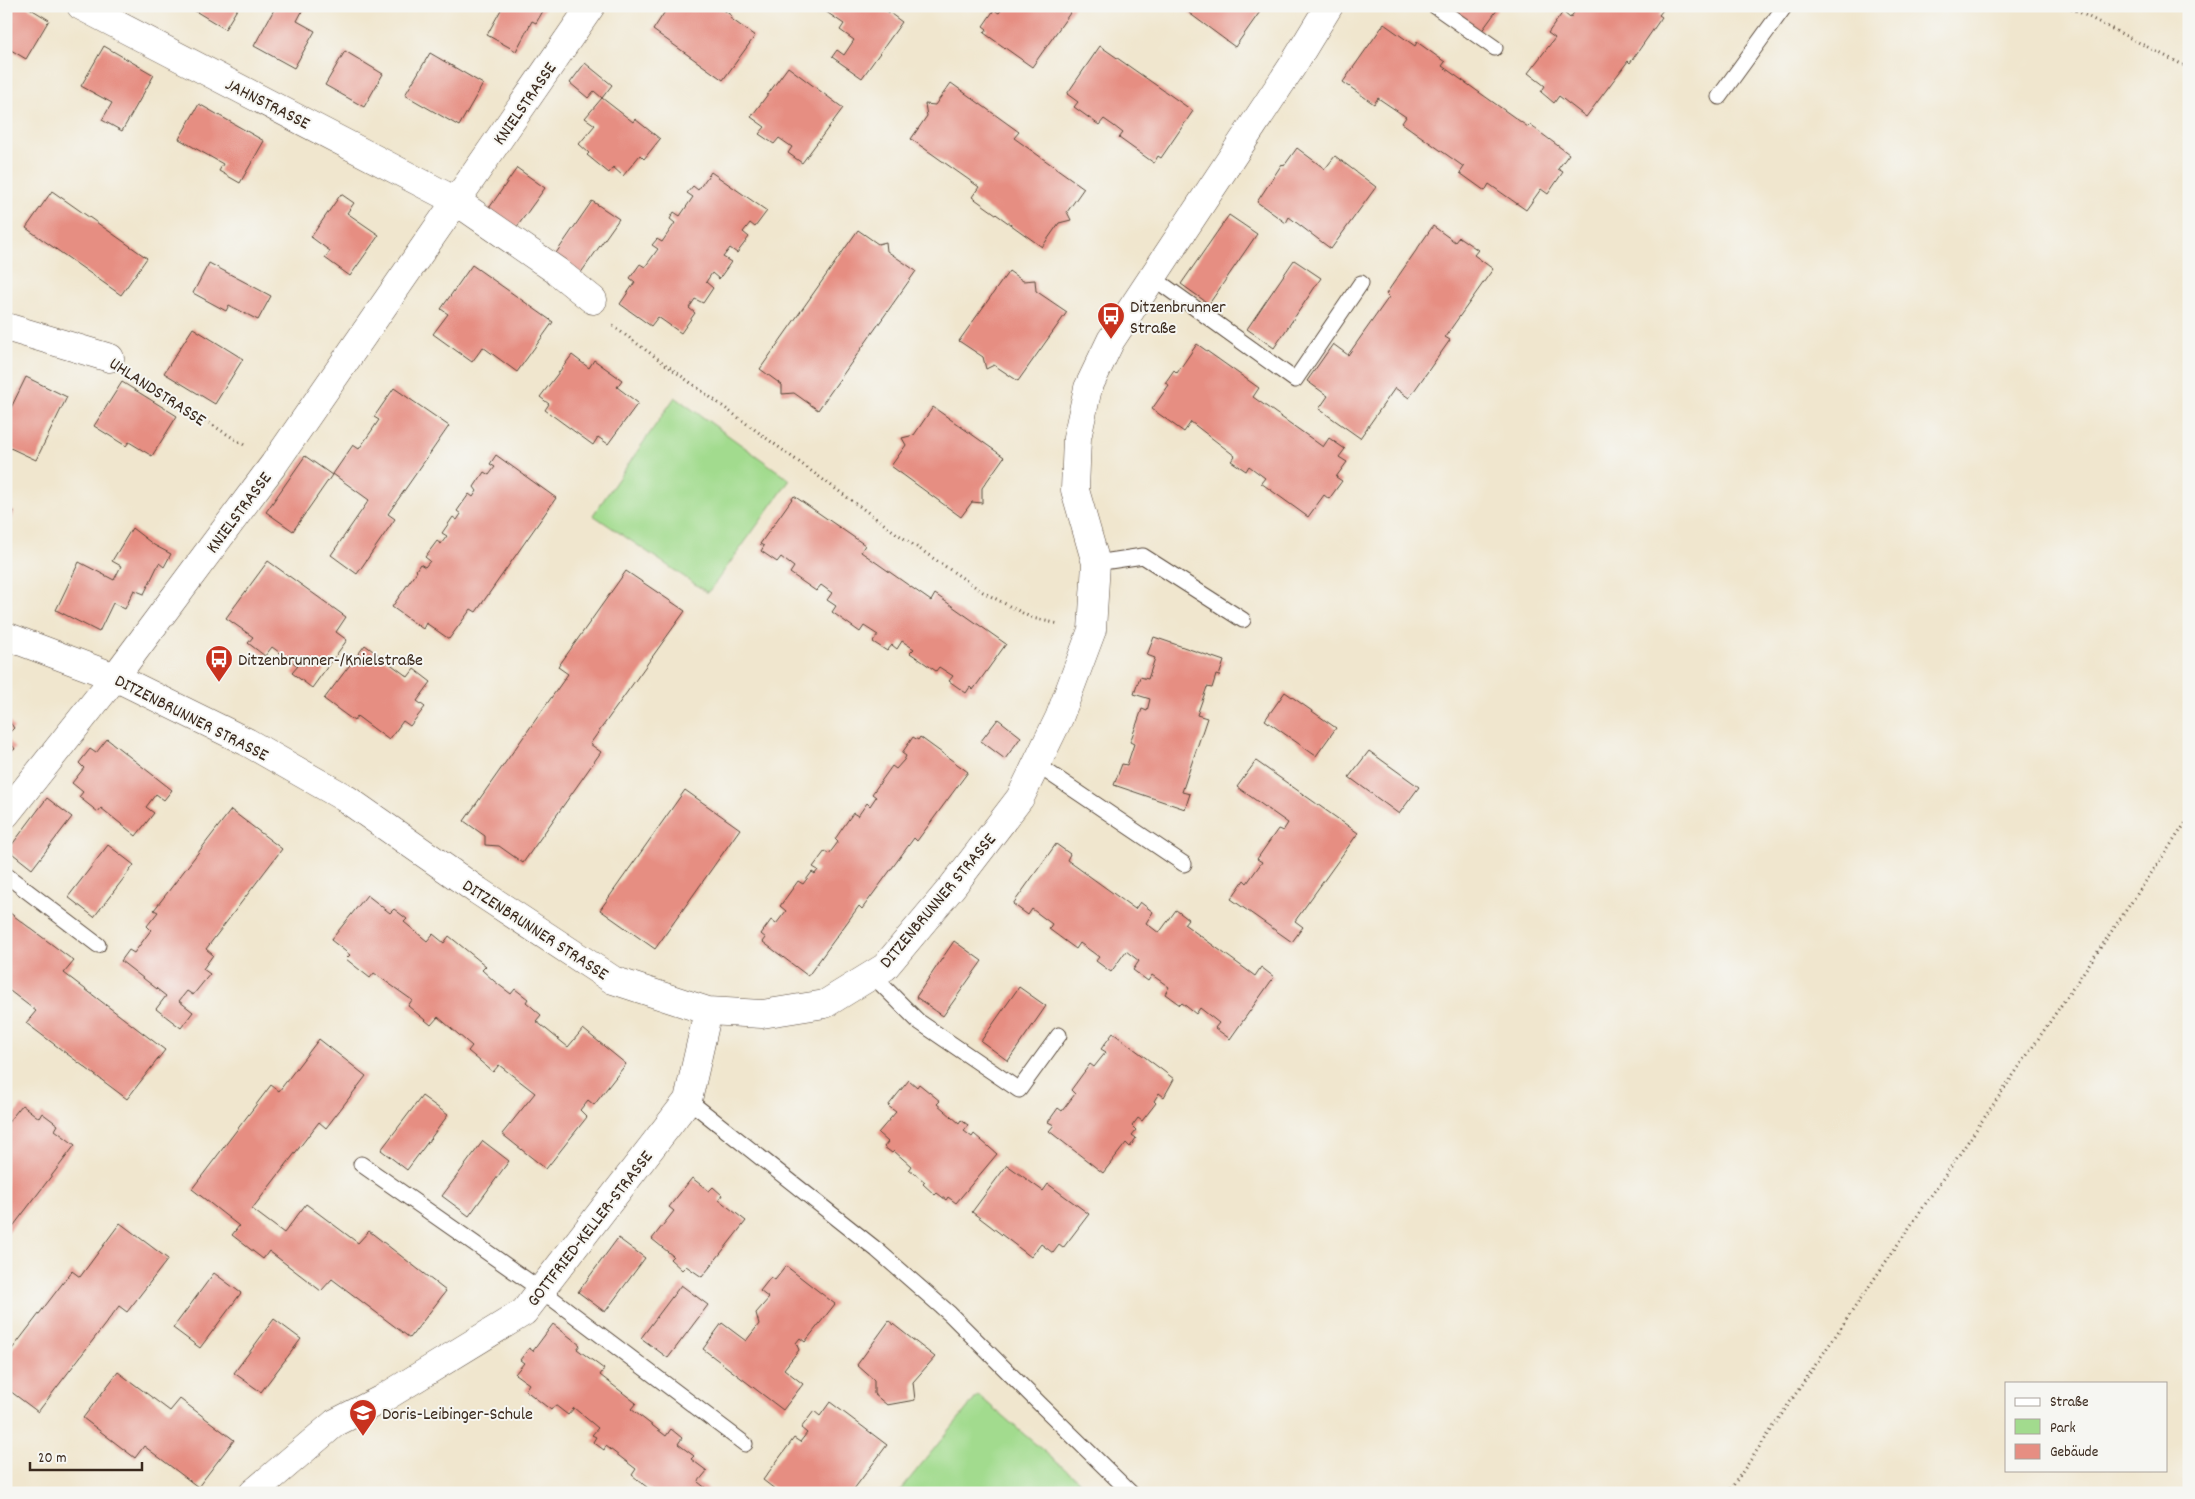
<svg xmlns="http://www.w3.org/2000/svg" width="2195" height="1499" font-family="Dekko,sans-serif">
<rect width="100%" height="100%" fill="#f6f6f2"/>
<filter id="ink" filterUnits="userSpaceOnUse"><feTurbulence type="fractalNoise" baseFrequency=".02" numOctaves="2"/><feDisplacementMap in="SourceGraphic" scale="10" xChannelSelector="R" yChannelSelector="G"/><feConvolveMatrix kernelMatrix="1 2 1 2 8 2 1 2 1" color-interpolation-filters="sRGB"/></filter>
<filter id="wash" filterUnits="userSpaceOnUse"><feTurbulence type="fractalNoise" baseFrequency=".0096" numOctaves="4" result="noise"/><feDisplacementMap in="SourceGraphic" scale="20" xChannelSelector="R" yChannelSelector="G"/><feGaussianBlur stdDeviation="1.12" result="paint"/><feColorMatrix in="noise" values="0 0 0 0 0 0 0 0 0 0 0 0 0 0 0 0 0 1.4 0 .05"/><feComposite in="paint" operator="in"/></filter>
<g filter="url(#wash)">
<rect width="100%" height="100%" fill="#f0e6ce"/>
<path fill="#a2db8e" stroke="#6e8256" d="M675,397L790,480L708,593L593,515Z
M978,1395L1093,1493H898Z"/>
<g id="blocks">
<path fill="#e68e82" d="M6,6H26L49,20L26,59L6,47Z
M187,6H239L225,29Z
M276,6H305L297,21L315,31L294,68L254,46Z
M503,6L509,8L510,6H546L536,23L532,21L516,51L487,35Z
M667,6H718L732,16L730,18L755,36L723,80L653,30L668,7Z
M828,6H880L902,22L862,78L832,57L837,50L844,55L854,40L840,30L844,24L825,11Z
M1004,6H1075L1032,67L984,33L987,29L983,26L994,10L999,13Z
M1194,6H1264L1235,47L1189,13Z
M1459,6H1500L1481,32L1454,13Z
M1579,6H1666L1659,15L1662,17L1630,63L1628,61L1586,117L1559,96L1554,103L1541,92L1545,86L1528,73L1555,38L1548,33L1563,12L1570,18Z
M1384,24L1415,46L1417,42L1445,62L1442,66L1528,127L1530,125L1569,154L1558,169L1563,172L1548,194L1541,189L1526,210L1489,184L1485,191L1460,173L1464,167L1402,123L1406,117L1378,98L1374,104L1343,82Z
M104,46L154,75L122,131L102,120L112,103L81,86Z
M1100,46L1193,111L1161,158L1158,156L1154,163L1119,138L1123,133L1114,126L1104,119L1099,125L1074,107L1078,102L1067,94Z
M345,51L383,74L364,107L325,85Z
M430,53L483,84L459,126L405,95Z
M585,63L612,85L602,98L594,91L588,98L570,83Z
M788,67L843,108L802,163L788,153L792,147L779,138L774,144L759,134L765,127L751,117Z
M951,83L1019,132L1014,138L1084,188L1067,212L1071,220L1059,223L1042,247L972,197L979,187L911,139L927,116L925,104L935,105Z
M602,98L633,122L635,119L660,139L644,159L640,155L623,176L613,167L609,173L587,155L589,153L579,144L595,125L585,118Z
M199,104L264,141L240,183L219,171L223,164L179,139Z
M1297,148L1325,169L1335,156L1376,187L1331,249L1289,217L1286,223L1257,202L1282,164L1284,166Z
M517,168L545,188L514,231L487,211Z
M711,172L767,211L755,227L750,223L743,232L749,237L737,253L730,248L723,257L731,262L719,279L712,273L706,282L713,288L703,303L695,299L689,308L695,313L681,333L658,317L651,326L620,304L635,282L630,278L640,264L645,267L658,249L652,245L657,239L662,242L675,223L670,219L674,212L680,216L693,197L687,193L693,186L698,190Z
M52,191L147,258L121,295L26,228Z
M341,194L354,203L347,213L379,235L350,276L325,258L330,251L311,237Z
M592,201L619,219L580,274L554,256Z
M1229,215L1257,234L1209,304L1181,284Z
M1433,226L1455,242L1459,237L1478,250L1474,255L1493,269L1445,337L1450,340L1409,398L1395,388L1360,438L1319,409L1328,396L1307,381L1333,344L1348,355L1389,297L1386,294Z
M858,230L878,244L886,242L887,251L916,271L818,410L794,393L782,394V385L760,369Z
M1294,260L1321,278L1274,348L1247,329Z
M209,263L271,296L258,320L229,305L226,311L193,293Z
M472,265L553,322L517,372L483,347L472,362L433,334L448,314L441,309Z
M1009,271L1023,281L1035,280L1036,291L1067,312L1018,381L994,365L986,369L983,357L959,341Z
M193,328L243,359L215,404L164,373Z
M1197,344L1259,388L1253,397L1312,439L1323,447L1329,438L1345,449L1339,457L1347,462L1336,477L1342,481L1329,499L1324,495L1308,517L1261,483L1265,478L1249,466L1246,471L1231,461L1235,456L1191,422L1184,432L1152,409L1169,385L1165,383L1174,370L1177,373Z
M572,355L589,368L594,360L622,380L617,387L638,403L608,444L598,437L593,445L545,410L549,404L540,397Z
M26,377L67,397L36,460L6,446V418Z
M122,382L177,416L152,456L129,442L126,446L94,426Z
M394,388L449,426L388,514L395,519L357,574L331,555L369,500L333,474L353,445L359,449L379,420L374,417Z
M933,407L1004,457L982,488V503L972,502L961,517L891,466L906,445L902,438L914,435Z
M496,455L556,498L476,612L471,609L449,639L426,623L423,629L392,607L417,571L416,570L420,564L425,567L430,561L425,557L437,541L441,544L447,536L442,533L453,517L457,520L461,514L457,511L469,494L473,497L477,491L474,487L484,472L489,475L495,467L490,464Z
M305,456L332,475L293,531L266,512Z
M794,496L865,545L861,552L931,601L935,594L1006,644L973,690L970,687L966,693L949,681L953,676L939,667L936,671L910,653L914,649L902,641L897,649L892,645L887,651L873,642L878,635L864,626L860,632L832,612L836,606L827,600L832,593L821,585L816,591L790,573L794,567L781,557L777,562L761,551L764,546L760,544Z
M6,508L14,511L7,531H6Z
M132,528L154,545L171,554L164,567L159,563L144,594L134,590L125,609L113,603L99,632L56,610L79,562L114,580L121,566L112,561Z
M268,561L346,617L336,632L347,640L312,688L292,673L298,666L272,647L265,656L248,643L253,637L226,618Z
M626,571L685,611L590,744L601,752L523,863L499,846L485,845V836L464,821L568,674L558,667Z
M1154,637L1224,661L1219,676L1216,675L1212,688L1207,687L1197,715L1207,718L1182,792L1190,794L1185,809L1114,785L1122,764L1127,765L1134,744L1130,742L1136,726L1142,709L1147,711L1150,699L1134,694L1140,677L1148,679L1155,658L1147,655Z
M365,645L408,677L414,669L431,682L417,701L425,707L410,726L403,721L389,740L357,716L354,721L324,699Z
M1285,692L1336,728L1316,756L1265,720Z
M6,717L14,728L6,736L15,749L6,755Z
M998,719L1021,737L1005,759L981,741Z
M913,737L918,740L920,737L968,772L917,841L914,838L862,909L859,906L808,976L763,942L766,938L761,934L771,920L776,924L786,911L780,906L798,881L803,884L812,872L815,874L818,870L813,867L825,851L829,854L838,842L835,839L853,813L858,816L867,803L870,806L876,797L872,794L892,766L896,769L904,760L906,756L902,753Z
M107,739L172,790L164,800L156,794L146,807L154,813L136,836L101,808L98,812L79,797L83,792L72,783L84,768L79,763L90,749L96,753Z
M1369,751L1419,787L1399,814L1349,777Z
M1256,761L1358,833L1295,921L1303,927L1292,942L1231,899L1244,880L1247,883L1262,862L1257,859L1278,829L1283,831L1288,823L1237,787Z
M685,790L740,829L655,949L600,910Z
M47,798L72,817L32,869L8,850Z
M231,810L282,849L206,949L213,955L203,969L210,974L193,995L187,991L179,1001L193,1012L181,1028L156,1009L166,996L121,961L129,950L134,953L151,930L147,926L158,912L154,910Z
M1056,844L1070,854L1067,860L1135,909L1140,902L1153,912L1146,923L1159,933L1176,910L1188,919L1184,924L1255,976L1261,967L1274,977L1230,1039L1215,1028L1219,1023L1200,1008L1196,1014L1182,1003L1180,1005L1165,994L1169,987L1152,975L1148,981L1133,970L1139,961L1126,951L1111,972L1096,961L1099,957L1080,943L1076,949L1049,929L1052,924L1032,909L1028,915L1013,904Z
M108,845L134,865L94,917L68,897Z
M367,895L390,913L394,909L407,919L404,922L427,941L433,934L444,943L449,936L486,966L482,970L494,981L511,994L515,989L528,999L526,1002L541,1015L536,1021L568,1047L583,1029L626,1064L594,1105L588,1100L580,1110L587,1117L546,1169L502,1134L535,1093L499,1065L493,1072L468,1051L472,1046L438,1017L431,1025L408,1006L412,1000L374,973L370,978L346,959L350,955L331,940Z
M6,910L74,961L64,973L165,1050L127,1099L26,1023L36,1011L6,988Z
M954,941L982,961L943,1016L916,997Z
M1019,987L1046,1006L1008,1061L981,1041Z
M1113,1033L1174,1079L1164,1097L1159,1093L1154,1101L1156,1103L1142,1121L1138,1118L1132,1126L1136,1130L1132,1135L1136,1138L1130,1147L1126,1143L1103,1173L1049,1131L1054,1125L1048,1122L1058,1108L1062,1111L1075,1094L1071,1090L1090,1064L1094,1067L1106,1052L1101,1049Z
M319,1039L366,1076L326,1128L319,1122L252,1209L284,1233L306,1204L358,1243L369,1231L446,1291L410,1338L332,1279L321,1291L269,1251L263,1259L232,1235L239,1226L192,1189L271,1085L279,1091Z
M909,1080L917,1087L919,1084L940,1101L937,1104L959,1123L961,1120L968,1125L964,1131L972,1137L974,1134L997,1154L956,1203L948,1197L946,1200L937,1193L935,1195L923,1184L925,1182L909,1169L911,1166L894,1151L892,1153L884,1147L888,1142L878,1133L896,1112L888,1106Z
M422,1096L448,1115L407,1170L381,1150Z
M22,1105L39,1118L42,1113L58,1125L55,1130L75,1145L8,1233L6,1231V1125Z
M483,1141L509,1161L469,1216L442,1196Z
M1007,1165L1043,1191L1048,1184L1089,1214L1063,1248L1059,1245L1053,1253L1041,1244L1031,1257L972,1212Z
M692,1178L709,1191L713,1187L722,1195L719,1200L746,1221L702,1277L686,1266L682,1270L670,1259L673,1256L652,1239L674,1211L669,1207Z
M120,1223L168,1259L127,1312L119,1306L38,1412L6,1388V1357L72,1271L80,1277Z
M618,1238L645,1258L605,1312L578,1292Z
M786,1266L835,1304L805,1342L800,1338L796,1343L799,1350L784,1369L803,1384L783,1410L703,1349L722,1323L746,1341L759,1324L756,1313L769,1298L760,1291L771,1277L775,1280Z
M214,1273L241,1293L200,1348L173,1328Z
M681,1285L708,1305L668,1358L641,1338Z
M274,1319L301,1339L261,1392L234,1373Z
M889,1321L935,1357L913,1382L915,1400L887,1405L874,1394V1380L857,1365Z
M553,1324L580,1345L577,1349L604,1369L600,1375L636,1403L631,1409L666,1436L671,1429L682,1438L678,1444L694,1456L691,1459L707,1471L698,1482L712,1493H654L632,1475L636,1469L606,1446L604,1450L593,1442L596,1437L592,1435L598,1428L574,1408L568,1415L555,1405L551,1410L525,1390L529,1384L515,1374L524,1363L520,1360L529,1348L533,1351Z
M118,1372L170,1411L180,1399L234,1440L198,1487L144,1446L135,1458L83,1418Z
M830,1402L887,1445L851,1493H780L763,1480L794,1438L800,1442L807,1433L801,1428L814,1411L820,1416Z"/>
</g>
</g>
<g filter="url(#ink)">
<use href="#blocks" fill-opacity="0" stroke="#564638" stroke-width="1"/>
<g fill="none" stroke-linecap="round" stroke-linejoin="round">
<defs>
<path id="lane" d="M1435,6L1495,48
M1719,97L1785,6
M1152,277L1295,380L1361,283
M1096,563L1143,556L1243,620
M1036,764L1184,864
M6,875L98,945
M872,975L918,1021L1019,1090L1059,1035
M688,1100L877,1250L950,1314L1040,1404L1131,1493
M361,1164L541,1290L745,1444"/>
<path id="street" d="M81,6L456,201L557,271L593,300
M6,327L110,358
M6,636L115,677L247,742L345,798L478,891L613,980L708,1011L762,1014L825,1004L885,967L952,887L1020,798L1059,718L1092,630L1096,563L1075,490L1077,438L1088,388L1111,340L1293,65L1329,6
M6,814L115,677L274,464L591,6
M253,1493L335,1423L382,1399L524,1312L688,1100L708,1011"/>
</defs>
<use href="#lane" stroke="#564638" stroke-width="17"/>
<use href="#street" stroke="#564638" stroke-width="29"/>
<path stroke="#564638" stroke-width="3" stroke-dasharray="1 4" stroke-linecap="butt" d="M2067,6L2189,68
M613,326L896,533L983,592L1032,618L1059,624
M137,378L246,446
M1728,1493L2189,818"/>
<use href="#lane" stroke="#fff" stroke-width="15"/>
<use href="#street" stroke="#fff" stroke-width="28"/>
</g>
</g>
<defs>
<symbol id="bus-pin" viewBox="-11 -11 22 30"><path d="M0 17L-7.5 6A9.5 9.5 0 1 1 7.5 6Z" fill="#c8321e" stroke="#f6f6f2"/><path d="M-5-6H5V4H4V6H2V4H-2V6H-4V4H-5ZM-3.5-4V0h7V-4ZM-3.5 1.2v1.5H-2V1.2ZM2 1.2v1.5H3.5V1.2Z" fill="#fff"/></symbol>
<symbol id="school-pin" viewBox="-11 -11 22 30"><path d="M0 17L-7.5 6A9.5 9.5 0 1 1 7.5 6Z" fill="#c8321e" stroke="#f6f6f2"/><path d="M0-5L7-2L0 1L-7-2ZM-4 1L0 2.5L4 1V4Q0 6-4 4Z" fill="#fff"/></symbol>
</defs>
<g fill-rule="evenodd">
<use href="#bus-pin" x="1095" y="300" width="32" height="43"/>
<use href="#bus-pin" x="203" y="643" width="32" height="43"/>
<use href="#school-pin" x="347" y="1397" width="32" height="43"/>
</g>
<g text-anchor="middle" stroke-width="4" stroke-linejoin="round" paint-order="stroke">
<g font-size="18" fill="#3b2a1e" stroke="#f6f6f2">
<text transform="translate(268 103) rotate(27)" y="6">JAHNSTRASSE</text>
<text transform="translate(524 103) rotate(-55)" y="6">KNIELSTRASSE</text>
<text transform="translate(158 391) rotate(33)" y="6">UHLANDSTRASSE</text>
<text transform="translate(238 512) rotate(-53)" y="6">KNIELSTRASSE</text>
<text transform="translate(192 717) rotate(27)" y="6">DITZENBRUNNER STRASSE</text>
<text transform="translate(937 900) rotate(-50)" y="6">DITZENBRUNNER STRASSE</text>
<text transform="translate(536 929) rotate(33)" y="6">DITZENBRUNNER STRASSE</text>
<text transform="translate(589 1228) rotate(-52)" y="6">GOTTFRIED-KELLER-STRASSE</text>
</g>
<g font-size="18" fill="#3b2a1e" stroke="#f6f6f2" text-anchor="start">
<text x="1130" y="312">Ditzenbrunner<tspan x="1130" dy="21">Straße</tspan></text>
<text x="238" y="665">Ditzenbrunner-/Knielstraße</text>
<text x="382" y="1419">Doris-Leibinger-Schule</text>
</g>
</g>
<rect width="2195" height="1499" fill="none" stroke="#f6f6f2" stroke-width="25"/>
<rect x="2005" y="1382" width="162" height="90" fill="#f6f6f2" stroke="#aba49d"/>
<rect x="2015" y="1398" width="25" height="8" fill="#ffffff" stroke="#aba49d"/>
<text x="2050" y="1406" font-size="15" fill="#3b2a1e">Straße</text>
<rect x="2015" y="1419" width="25" height="15" fill="#a2db8e" stroke="#aba49d"/>
<text x="2050" y="1432" font-size="15" fill="#3b2a1e">Park</text>
<rect x="2015" y="1444" width="25" height="15" fill="#e68e82" stroke="#aba49d"/>
<text x="2050" y="1456" font-size="15" fill="#3b2a1e">Gebäude</text>
<path d="M30 1462v8h112v-8" fill="none" stroke="#3b2a1e" stroke-width="2.5"/>
<text x="38" y="1462" font-size="15" fill="#3b2a1e" stroke="#f6f6f2" stroke-width="4" paint-order="stroke">20 m</text>
</svg>
